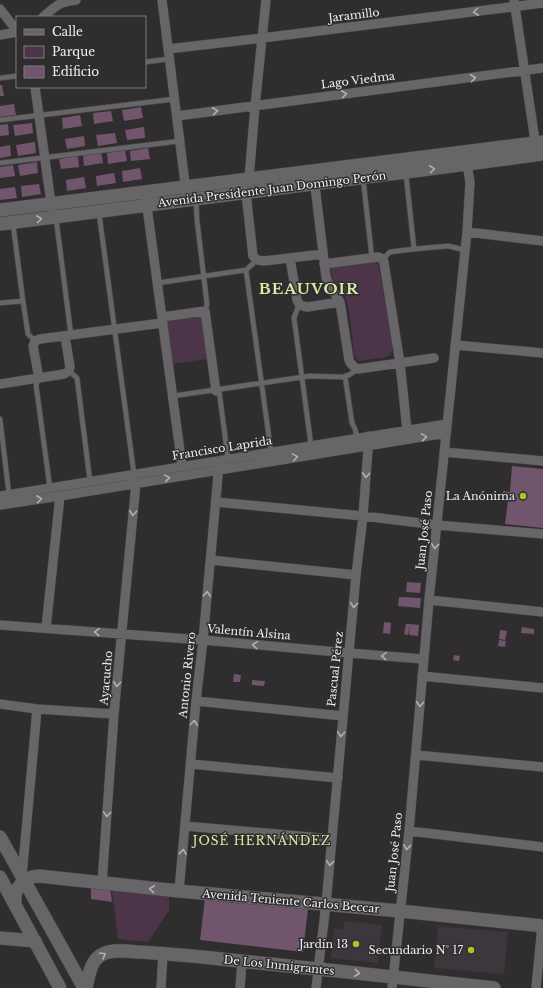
<svg xmlns="http://www.w3.org/2000/svg" width="543" height="988" font-family="'Libre Baskerville',serif">
<rect width="100%" height="100%" fill="#302d2f"/>
<path fill="#3d363c" d="M344,921L382,925L378,963L331,958L334,928L343,929Z
M438,926L508,932L504,974L434,968Z"/>
<path fill="#4d3549" d="M374,261L378,264L380,272L393,349C391,353 390,355 386,357L358,361L354,355C352,338 351,307 343,293C337,282 331,282 331,268L334,266Z
M202,316L208,359L171,364L166,321Z
M112,889L169,895V910L148,942L118,939Z"/>
<path fill="#71556c" d="M0,85H2L4,96H0Z
M14,104L16,115L0,117V106Z
M141,107L143,118L124,121L122,110Z
M111,111L113,121L94,124L93,113Z
M80,115L82,126L63,129L62,118Z
M32,123L33,133L15,136L13,125Z
M8,124L9,135L0,136V125Z
M144,127L145,138L127,140L125,130Z
M115,133L117,143L98,146L96,135Z
M84,136L85,146L67,149L65,139Z
M35,142L36,153L18,156L16,145Z
M10,145L11,156L0,158V147Z
M148,148L150,159L131,161L130,151Z
M125,150L127,161L108,164L107,153Z
M101,152L103,163L84,166L83,155Z
M78,156L79,167L61,169L59,159Z
M37,162L38,173L20,176L18,165Z
M13,165L15,176L0,178V167Z
M140,168L142,179L123,182L122,171Z
M114,173L116,183L97,186L96,176Z
M84,177L86,188L67,191L66,180Z
M39,184L41,194L22,197L21,186Z
M15,187L17,198L0,200V189Z
M512,466L543,469V528L505,524L508,500H502L503,491L510,492Z
M407,582L421,583L420,593L406,592Z
M399,597L421,598L420,608L398,606Z
M384,622L391,623L390,634L383,633Z
M406,624H410L408,635L404,634Z
M410,624L419,625L418,636L409,635Z
M522,627L534,629V634L521,633Z
M500,630L507,631L505,640L499,639Z
M499,640L506,641L505,647L498,646Z
M454,655L460,656L459,661L453,660Z
M234,674L241,675L240,682H233Z
M252,680L265,681L264,686L252,685Z
M91,885L110,886L112,902L91,899Z
M205,898L308,909L303,952L200,940Z"/>
<g fill="none" stroke-linecap="round" stroke-linejoin="round">
<defs>
<path id="service" d="M145,62L169,59
M0,78L17,76
M0,120L175,99
M0,163L180,141
M406,174L414,249
M363,178L372,258
M196,201L197,220L207,304L205,311
M99,213L134,474
M56,218L71,335
M13,224L23,301L28,334L35,341
M383,259L390,252L414,249L448,246L465,250
M246,270L271,452
M157,283L246,270L257,260
M0,303L23,301
M299,304L294,318L311,445
M69,371L77,378L90,481
M345,376L352,423L355,429L357,438
M39,379L36,385L50,488
M219,390L228,459
M173,396L303,377L309,376L343,377L349,375L358,369
M0,419L9,494"/>
<path id="minor" d="M162,0L186,191
M266,0L255,106L249,179L246,193L253,256L257,260L264,261L323,254
M514,0L536,147
M0,9L17,31
M43,17C56,6 59,2 76,0
M0,35L17,32
M168,49L262,38L543,3
M35,87L51,203L53,208
M177,116L543,68
M314,178L326,277C329,287 335,293 340,302L349,360C351,365 353,367 358,369L434,358
M145,192L182,466
M467,232L543,241
M290,258L297,300C299,305 301,306 307,307L340,302
M324,264L378,257L383,259L384,263L400,363L407,430
M162,317L205,311L216,391
M455,345L543,353
M39,378L33,346L35,341L40,339L162,323
M0,384L64,374L69,371L70,367L65,336
M444,452L543,461
M0,496L447,424
M216,502L363,516L437,525L543,534
M0,505L60,496L446,433
M211,560L356,575
M429,600L543,612
M0,625L203,640L349,653L423,659
M46,628L60,496
M422,676L543,688
M196,701L343,716
M0,704L37,709L114,714
M416,755L543,767
M191,764L338,778
M185,826L332,839
M409,831L543,847
M22,876L37,709
M102,883L114,714L136,483L135,478
M179,891L196,701L203,640L219,465
M161,988L163,953
M240,988L242,961
M316,988L326,904L356,575L363,516L369,436
M392,988L409,831L429,600L467,232L470,182L467,164L468,160
M536,988L542,926"/>
<path id="secondary" d="M0,210L543,142
M0,224L406,172L543,154
M0,837L84,988
M0,877L60,988
M15,905C15,902 15,898 15,895C18,884 28,876 39,876L179,891L400,911L543,926
M0,938L35,941
M86,988C89,976 90,960 103,954C113,949 127,951 138,952C160,953 181,955 202,957C299,967 397,977 494,988"/>
</defs>
<use href="#service" stroke="#4c494b" stroke-width="6"/>
<use href="#minor" stroke="#4c494b" stroke-width="10"/>
<use href="#secondary" stroke="#4c494b" stroke-width="14"/>
<use href="#service" stroke="#686568" stroke-width="4.5"/>
<use href="#minor" stroke="#686568" stroke-width="9"/>
<use href="#secondary" stroke="#686568" stroke-width="13"/>
</g>
<defs><path id="oneway-chevron" d="M-2-3.5L2.5 0L-2 3.5" fill="none" stroke-width="1.6" stroke-linecap="round" stroke-linejoin="round"/></defs>
<g stroke="#b3b0b3">
<use href="#oneway-chevron" transform="translate(476 12) rotate(173)"/>
<use href="#oneway-chevron" transform="translate(473 78) rotate(-7)"/>
<use href="#oneway-chevron" transform="translate(344 94) rotate(-7)"/>
<use href="#oneway-chevron" transform="translate(215 111) rotate(-7)"/>
<use href="#oneway-chevron" transform="translate(432 169) rotate(-8)"/>
<use href="#oneway-chevron" transform="translate(39 219) rotate(-7)"/>
<use href="#oneway-chevron" transform="translate(424 437) rotate(-9)"/>
<use href="#oneway-chevron" transform="translate(295 457) rotate(-9)"/>
<use href="#oneway-chevron" transform="translate(366 475) rotate(94)"/>
<use href="#oneway-chevron" transform="translate(167 478) rotate(-9)"/>
<use href="#oneway-chevron" transform="translate(39 499) rotate(-8)"/>
<use href="#oneway-chevron" transform="translate(133 513) rotate(95)"/>
<use href="#oneway-chevron" transform="translate(435 546) rotate(96)"/>
<use href="#oneway-chevron" transform="translate(207 594) rotate(-85)"/>
<use href="#oneway-chevron" transform="translate(354 605) rotate(95)"/>
<use href="#oneway-chevron" transform="translate(97 632) rotate(-176)"/>
<use href="#oneway-chevron" transform="translate(255 645) rotate(-175)"/>
<use href="#oneway-chevron" transform="translate(384 656) rotate(-176)"/>
<use href="#oneway-chevron" transform="translate(117 684) rotate(95)"/>
<use href="#oneway-chevron" transform="translate(420 704) rotate(95)"/>
<use href="#oneway-chevron" transform="translate(194 723) rotate(-85)"/>
<use href="#oneway-chevron" transform="translate(341 734) rotate(95)"/>
<use href="#oneway-chevron" transform="translate(107 814) rotate(94)"/>
<use href="#oneway-chevron" transform="translate(407 847) rotate(96)"/>
<use href="#oneway-chevron" transform="translate(183 852) rotate(-84)"/>
<use href="#oneway-chevron" transform="translate(330 863) rotate(95)"/>
<use href="#oneway-chevron" transform="translate(152 889) rotate(-174)"/>
<use href="#oneway-chevron" transform="translate(103 955) rotate(-30)"/>
<use href="#oneway-chevron" transform="translate(357 973) rotate(6)"/>
</g>
<g fill="#a4c825" stroke="#302d2f" stroke-width="1.5">
<circle cx="523" cy="496" r="4"/>
<circle cx="356" cy="944" r="4"/>
<circle cx="471" cy="950" r="4"/>
</g>
<g text-anchor="middle" stroke-width="3" stroke-linejoin="round" paint-order="stroke">
<g font-size="11" fill="#f0eef0" stroke="#302d2f">
<text transform="translate(354 15) rotate(-7)" y="4">Jaramillo</text>
<text transform="translate(358 80) rotate(-7)" y="4">Lago Viedma</text>
<text transform="translate(272 189) rotate(-7)" y="4">Avenida Presidente Juan Domingo Perón</text>
<text transform="translate(222 448) rotate(-9)" y="4">Francisco Laprida</text>
<text transform="translate(424 530) rotate(-84)" y="4">Juan José Paso</text>
<text transform="translate(249 632) rotate(5)" y="4">Valentín Alsina</text>
<text transform="translate(335 669) rotate(-84)" y="4">Pascual Pérez</text>
<text transform="translate(187 675) rotate(-84)" y="4">Antonio Rivero</text>
<text transform="translate(106 678) rotate(-85)" y="4">Ayacucho</text>
<text transform="translate(394 852) rotate(-84)" y="4">Juan José Paso</text>
<text transform="translate(291 901) rotate(5)" y="4">Avenida Teniente Carlos Beccar</text>
<text transform="translate(279 965) rotate(6)" y="4">De Los Inmigrantes</text>
</g>
<g font-size="11" fill="#f0eef0" stroke="#302d2f" text-anchor="end">
<text x="515" y="500">La Anónima</text>
<text x="348" y="948">Jardín 13</text>
<text x="463" y="954">Secundario N° 17</text>
</g>
<g font-size="12" letter-spacing="1" fill="#d5eda2" stroke="#302d2f">
<text x="262" y="845">JOSÉ HERNÁNDEZ</text>
</g>
<g font-size="15" font-weight="bold" letter-spacing="1" fill="#d5eda2" stroke="#302d2f">
<text x="309" y="294">BEAUVOIR</text>
</g>
</g>
<rect x="16" y="16" width="130" height="72" fill="#302d2f" stroke="#7d7a7c"/>
<rect x="24" y="29" width="20" height="6" fill="#686568" stroke="#7d7a7c"/>
<text x="52" y="36" font-size="12" fill="#f0eef0">Calle</text>
<rect x="24" y="46" width="20" height="12" fill="#4d3549" stroke="#7d7a7c"/>
<text x="52" y="56" font-size="12" fill="#f0eef0">Parque</text>
<rect x="24" y="66" width="20" height="12" fill="#71556c" stroke="#7d7a7c"/>
<text x="52" y="76" font-size="12" fill="#f0eef0">Edificio</text>
</svg>
